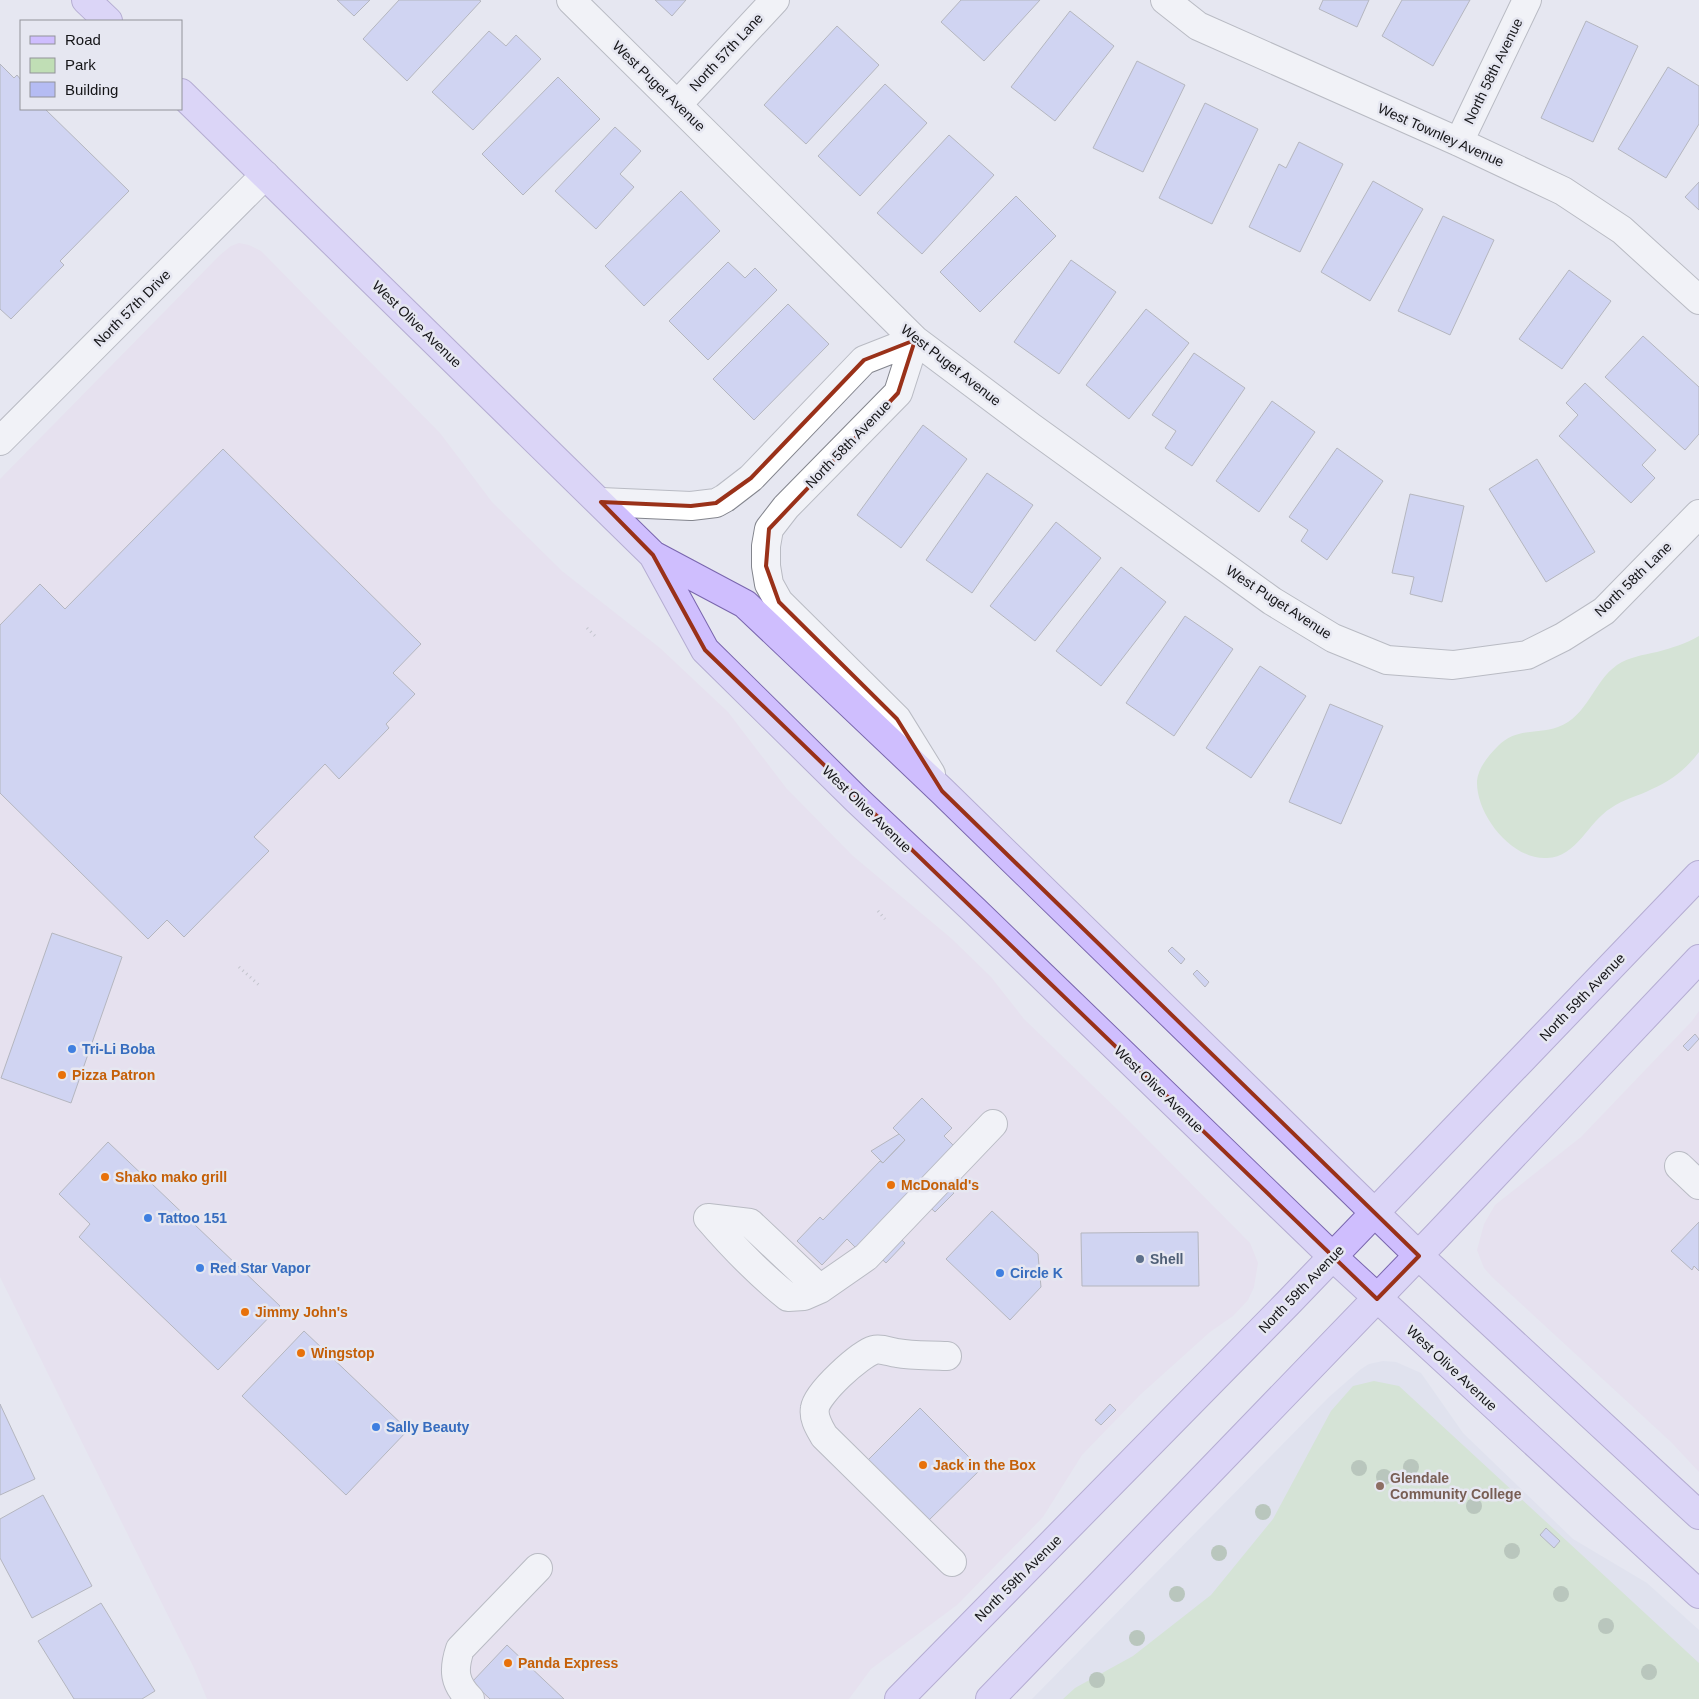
<svg xmlns="http://www.w3.org/2000/svg" width="1699" height="1699" font-family="Helvetica,sans-serif">
<rect width="100%" height="100%" fill="#e6e7f1"/>
<path fill="#e6d9ed" d="M239,243L249,245L261,251L440,433L492,502L562,571L660,648L728,712L787,789L853,856L952,939L991,977L1024,1019L1122,1114L1250,1243L1258,1263L1254,1287L1248,1300L1233,1316L1210,1332L1141,1394L1082,1455L1043,1517L957,1605L871,1669L849,1699H207L194,1668L0,1277V479L220,255L231,246Z
M1699,1011V1472L1671,1442L1492,1277L1484,1268L1477,1250L1484,1224L1495,1205L1581,1137L1692,1021Z"/>
<path fill="#d9dbec" d="M1383,1361L1396,1362L1421,1373L1463,1433L1573,1539L1647,1583L1699,1630V1699H1032L1329,1397L1361,1369L1369,1364Z"/>
<path fill="#c0deb5" d="M1699,636V752C1687,768 1671,781 1652,789C1639,796 1623,799 1611,808C1588,822 1577,857 1547,858C1512,860 1476,815 1477,781C1478,768 1489,755 1498,746C1517,727 1536,735 1558,727C1588,716 1593,682 1617,665C1629,657 1643,655 1657,652C1671,648 1686,644 1699,636Z
M1374,1381L1399,1386L1699,1663V1699H1063L1075,1688L1133,1656L1211,1595L1273,1519L1331,1411L1353,1386Z"/>
<path fill="#b5bcf3" stroke="#797a83" d="M337,0H370L354,16Z
M399,0H479L481,1L407,81L363,39Z
M655,0H686L672,16Z
M961,0H1040L984,61L941,22Z
M1323,0H1369L1357,27L1319,9Z
M1402,0H1470L1433,66L1382,36Z
M1070,11L1114,46L1055,121L1011,87Z
M1586,21L1638,46L1593,142L1541,118Z
M837,26L879,65L806,144L764,105Z
M489,31L506,46L516,35L541,59L473,130L432,92Z
M1137,61L1185,85L1143,172L1093,148Z
M0,64L14,78L17,75L21,80V109H45L129,191L60,261L64,265L11,319L0,309Z
M1668,67L1699,86V124L1666,178L1618,149Z
M558,77L600,119L523,195L482,154Z
M885,84L927,123L860,196L818,156Z
M1205,103L1258,129L1212,224L1159,198Z
M615,127L641,151L620,174L634,187L596,229L555,191Z
M949,135L994,175L922,254L877,213Z
M1299,142L1343,164L1300,252L1249,227L1279,164L1286,168Z
M1373,181L1423,209L1370,301L1321,272Z
M1699,182V210L1685,197Z
M681,191L720,231L644,306L605,266Z
M1016,196L1056,236L980,312L940,272Z
M1443,216L1494,240L1450,335L1398,311Z
M1071,260L1116,292L1059,374L1014,342Z
M728,262L745,278L755,268L777,290L708,360L669,321Z
M1569,270L1611,301L1562,369L1519,339Z
M788,304L829,344L754,420L713,379Z
M1146,309L1189,343L1129,419L1086,385Z
M1643,336L1699,387V434L1685,450L1605,377Z
M1194,353L1245,388L1192,466L1165,448L1176,431L1152,415Z
M1585,383L1656,450L1642,465L1655,478L1631,503L1559,436L1578,415L1566,403Z
M1272,401L1315,432L1259,512L1216,481Z
M923,425L967,459L901,548L857,515Z
M1337,448L1383,481L1327,560L1301,541L1308,530L1289,517Z
M223,449L421,644L393,673L415,694L386,724L389,728L339,779L325,764L254,837L269,851L184,937L167,920L148,939L0,793V625L40,584L65,609Z
M1537,459L1595,552L1546,582L1489,489Z
M987,473L1033,505L972,593L926,560Z
M1410,494L1464,506L1442,602L1410,594L1414,577L1392,573Z
M1056,522L1101,558L1035,641L990,606Z
M1121,567L1166,602L1101,686L1056,651Z
M1185,616L1233,649L1174,736L1126,703Z
M1260,666L1306,696L1251,778L1206,748Z
M1330,704L1383,726L1341,824L1289,802Z
M52,933L122,957L71,1103L1,1078Z
M1172,947L1185,959L1181,964L1168,951Z
M1197,970L1209,982L1205,987L1193,974Z
M1695,1034L1699,1039L1688,1051L1683,1046Z
M922,1098L952,1128L944,1136L959,1151L861,1253L847,1239L822,1265L797,1241L820,1217L823,1220L880,1161L883,1163L905,1140L893,1128Z
M899,1134L905,1140L883,1163L871,1151Z
M108,1142L280,1306L218,1370L79,1237L90,1224L59,1194Z
M936,1176L954,1193L935,1212L917,1195Z
M992,1211L1038,1254L1041,1287L1010,1320L946,1259Z
M1699,1222V1271L1694,1266L1692,1270L1671,1251Z
M887,1226L905,1243L886,1263L868,1246Z
M1198,1232L1199,1286H1082L1081,1233Z
M304,1331L408,1430L346,1495L242,1396Z
M0,1404L35,1479L0,1495Z
M1110,1404L1116,1410L1101,1425L1095,1420Z
M920,1408L981,1469L926,1523L866,1462Z
M43,1495L92,1586L32,1618L0,1558V1519Z
M1546,1528L1560,1541L1554,1548L1540,1535Z
M101,1603L155,1691L142,1699H74L38,1641Z
M507,1645L564,1699H490L472,1682Z"/>
<g fill="none" stroke-linecap="round" stroke-linejoin="round">
<defs>
<path id="minor" d="M571,0L915,340L1031,427L1272,601L1333,638L1387,660L1453,665L1527,655L1563,637L1604,611L1699,514
M1165,0L1198,26L1459,142L1563,191L1622,230L1699,300
M678,104L775,0
M1459,142L1527,0
M915,340L898,393L786,507L769,529L766,546V566L769,584L779,602L897,719L931,774
M0,441L265,175
M601,502L691,506L716,503L725,498L751,478L864,360L915,340
M1679,1166L1699,1185
M708,1218C733,1247 758,1273 788,1297L804,1296L820,1289L866,1257L993,1124
M708,1218L750,1223L820,1289
M947,1356C930,1355 913,1356 897,1353C890,1352 881,1348 874,1350C860,1354 817,1393 815,1408C813,1418 819,1427 824,1436L952,1562
M470,1699C454,1683 453,1670 460,1649L538,1568"/>
<path id="major" d="M86,0L108,21
M181,93L653,555L705,650L856,799L975,911L1332,1256L1699,1594
M653,555L745,604L942,791L1419,1256L1699,1515
M899,1699L1288,1303L1699,875
M990,1699L1437,1236L1699,959"/>
</defs>
<use href="#minor" stroke="#83858d" stroke-width="30"/>
<use href="#major" stroke="#7966ad" stroke-width="30"/>
<path stroke="#9a9aa2" stroke-width="3" stroke-dasharray="1 4" stroke-linecap="butt" d="M587,628L597,638
M878,911L885,919
M239,967L261,987"/>
<use href="#minor" stroke="#fff" stroke-width="28"/>
<use href="#major" stroke="#cfbefe" stroke-width="28"/>
</g>
<g fill="#849e7f">
<circle cx="1411" cy="1467" r="8"/>
<circle cx="1359" cy="1468" r="8"/>
<circle cx="1384" cy="1477" r="8"/>
<circle cx="1474" cy="1506" r="8"/>
<circle cx="1263" cy="1512" r="8"/>
<circle cx="1512" cy="1551" r="8"/>
<circle cx="1219" cy="1553" r="8"/>
<circle cx="1177" cy="1594" r="8"/>
<circle cx="1561" cy="1594" r="8"/>
<circle cx="1606" cy="1626" r="8"/>
<circle cx="1137" cy="1638" r="8"/>
<circle cx="1649" cy="1672" r="8"/>
<circle cx="1097" cy="1680" r="8"/>
</g>
<path d="M0 0H1699V1699H0ZM915,340L898,393L769,529L766,566L779,602L897,719L942,791L1419,1256L1377,1299L705,650L653,555L601,502L691,506L716,503L751,478L864,360Z" fill="#e6e7f1" fill-opacity=".55" fill-rule="evenodd"/>
<path fill="none" stroke="#9a3119" stroke-width="4" stroke-linejoin="round" d="M915,340L898,393L769,529L766,566L779,602L897,719L942,791L1419,1256L1377,1299L705,650L653,555L601,502L691,506L716,503L751,478L864,360Z"/>
<g fill="#3f7fe0" stroke="#e6e7f1" stroke-width="2">
<circle cx="72" cy="1049" r="5"/>
<circle cx="148" cy="1218" r="5"/>
<circle cx="200" cy="1268" r="5"/>
<circle cx="1000" cy="1273" r="5"/>
<circle cx="376" cy="1427" r="5"/>
</g>
<g fill="#e8710a" stroke="#e6e7f1" stroke-width="2">
<circle cx="62" cy="1075" r="5"/>
<circle cx="105" cy="1177" r="5"/>
<circle cx="891" cy="1185" r="5"/>
<circle cx="245" cy="1312" r="5"/>
<circle cx="301" cy="1353" r="5"/>
<circle cx="923" cy="1465" r="5"/>
<circle cx="508" cy="1663" r="5"/>
</g>
<circle fill="#5c6f8a" stroke="#e6e7f1" stroke-width="2" cx="1140" cy="1259" r="5"/>
<circle fill="#8d6e63" stroke="#e6e7f1" stroke-width="2" cx="1380" cy="1486" r="5"/>
<g text-anchor="middle" stroke-width="5" stroke-linejoin="round" paint-order="stroke">
<g font-size="14" fill="#151518" stroke="#e6e7f1">
<text transform="translate(726 52) rotate(-47)" y="5">North 57th Lane</text>
<text transform="translate(1493 71) rotate(-64)" y="5">North 58th Avenue</text>
<text transform="translate(659 86) rotate(44)" y="5">West Puget Avenue</text>
<text transform="translate(1441 135) rotate(24)" y="5">West Townley Avenue</text>
<text transform="translate(132 308) rotate(-45)" y="5">North 57th Drive</text>
<text transform="translate(417 324) rotate(44)" y="5">West Olive Avenue</text>
<text transform="translate(951 365) rotate(38)" y="5">West Puget Avenue</text>
<text transform="translate(848 444) rotate(-46)" y="5">North 58th Avenue</text>
<text transform="translate(1633 579) rotate(-44)" y="5">North 58th Lane</text>
<text transform="translate(1279 602) rotate(33)" y="5">West Puget Avenue</text>
<text transform="translate(867 809) rotate(44)" y="5">West Olive Avenue</text>
<text transform="translate(1582 997) rotate(-46)" y="5">North 59th Avenue</text>
<text transform="translate(1159 1089) rotate(44)" y="5">West Olive Avenue</text>
<text transform="translate(1301 1289) rotate(-46)" y="5">North 59th Avenue</text>
<text transform="translate(1452 1368) rotate(43)" y="5">West Olive Avenue</text>
<text transform="translate(1018 1578) rotate(-45)" y="5">North 59th Avenue</text>
</g>
<g font-size="14" font-weight="bold" fill="#366cbe" stroke="#e6e7f1" text-anchor="start">
<text x="82" y="1054">Tri-Li Boba</text>
<text x="158" y="1223">Tattoo 151</text>
<text x="210" y="1273">Red Star Vapor</text>
<text x="1010" y="1278">Circle K</text>
<text x="386" y="1432">Sally Beauty</text>
</g>
<g font-size="14" font-weight="bold" fill="#c56008" stroke="#e6e7f1" text-anchor="start">
<text x="72" y="1080">Pizza Patron</text>
<text x="115" y="1182">Shako mako grill</text>
<text x="901" y="1190">McDonald's</text>
<text x="255" y="1317">Jimmy John's</text>
<text x="311" y="1358">Wingstop</text>
<text x="933" y="1470">Jack in the Box</text>
<text x="518" y="1668">Panda Express</text>
</g>
<g font-size="14" font-weight="bold" fill="#4e5e75" stroke="#e6e7f1" text-anchor="start">
<text x="1150" y="1264">Shell</text>
</g>
<g font-size="14" font-weight="bold" fill="#785e54" stroke="#e6e7f1" text-anchor="start">
<text x="1390" y="1483">Glendale<tspan x="1390" dy="16">Community College</tspan></text>
</g>
</g>
<rect x="20" y="20" width="162" height="90" fill="#e6e7f1" stroke="#92939a"/>
<rect x="30" y="36" width="25" height="8" fill="#cfbefe" stroke="#92939a"/>
<text x="65" y="45" font-size="15" fill="#151518">Road</text>
<rect x="30" y="58" width="25" height="15" fill="#c0deb5" stroke="#92939a"/>
<text x="65" y="70" font-size="15" fill="#151518">Park</text>
<rect x="30" y="82" width="25" height="15" fill="#b5bcf3" stroke="#92939a"/>
<text x="65" y="95" font-size="15" fill="#151518">Building</text>
</svg>
